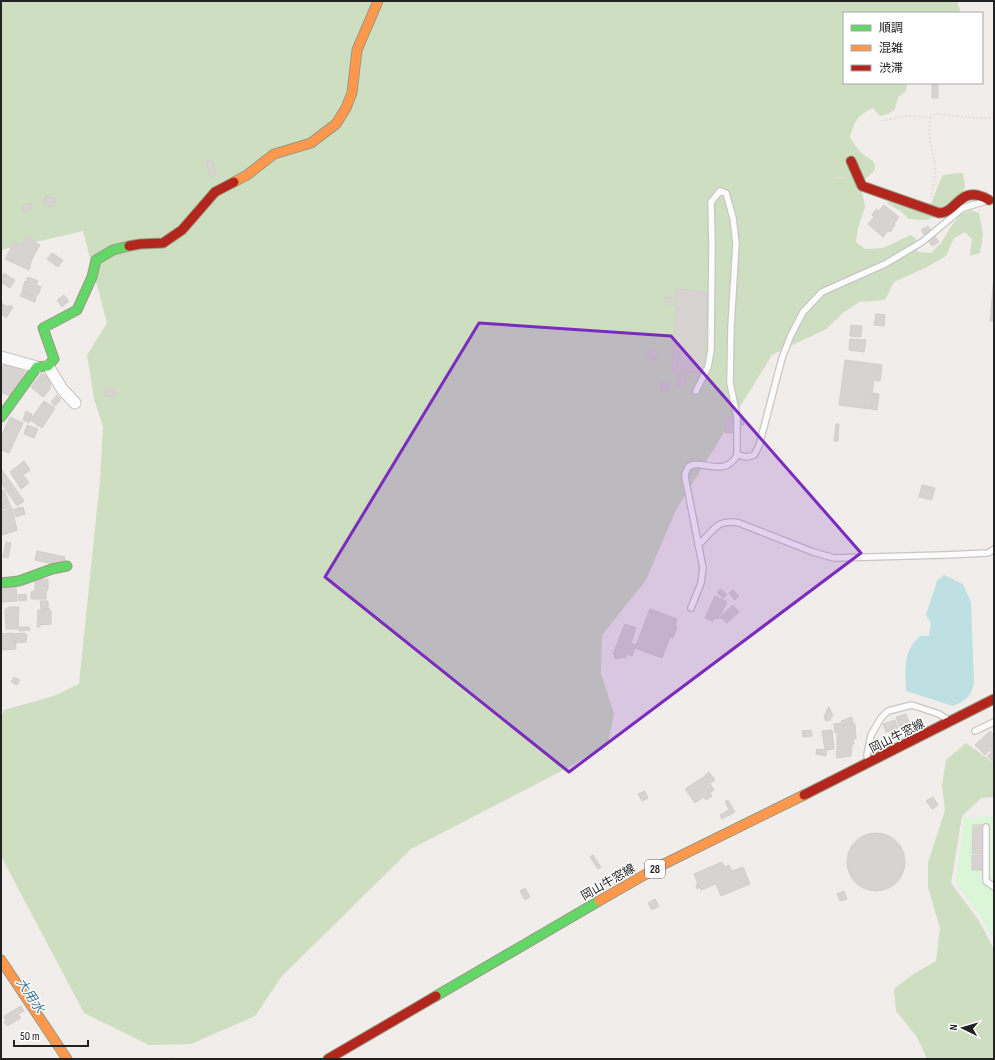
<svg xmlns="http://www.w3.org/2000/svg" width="995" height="1060" font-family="'Sofia Sans Condensed','Noto Sans JP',sans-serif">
<rect width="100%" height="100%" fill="#f0edea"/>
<path fill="#cedec0" d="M1,1H957L961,13H844V83H907L906,91L898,97L895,109L888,114L880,116L873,108C857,115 854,122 850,138L861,153L874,162L875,170L863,181L862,191L865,207L858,228L856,242L865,249L883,248L911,235L916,239L914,246L918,252L931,253L941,243L952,225L961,214L970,210L979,213L983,234L980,253L970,256L972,239L965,232L954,238L946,256L925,268L894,282L885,300L859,302L843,313L826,329L772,355L676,510L646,580L602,635L601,673L614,714L608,743L573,765L411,849L282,976L255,1016L191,1044L149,1045L84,1013L1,856V718L4,710L54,696L79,684L100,480L103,426L94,399L87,355L107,323L83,231L1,250Z
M957,173H963L965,188C956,199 940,218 925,220C920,220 914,219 909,219L902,212L887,203L892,199L931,204L939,183L943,175Z
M966,743L994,763V797L981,798L962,816L951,883L979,921L994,949V1059H927L917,1037L896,1011L894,989L912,975L936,961L940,928L928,887V863L945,810L942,785L946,760Z"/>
<path fill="#dbf5d7" d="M994,816V939L983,920L956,883L964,818Z"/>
<path fill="#bee0e3" d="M944,575L963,584L971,603L974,683C971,696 966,701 953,706L906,691C906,669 902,652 920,636H929L931,623L926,615L937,581Z"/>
<path fill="#d7d3d1" stroke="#d3cecb" d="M932,83H938V98H932Z
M212,160L216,175L210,177L206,161Z
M46,196L56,199L53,207L43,203Z
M31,203L32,209L23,212L22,206Z
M884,205L899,217L894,224L895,225L890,232L889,230L883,237L868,224L874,217L872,215L876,209L879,211Z
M928,226L939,242L932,246L921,230Z
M26,237L40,245L32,259L29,270L5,259L15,241L22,245Z
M52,253L63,260L58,267L47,259Z
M4,273L15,280L10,288L1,282V278Z
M994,276V321H990Z
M28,277L38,281L36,285L41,287L38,295H36V297L22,291L25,281L26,282Z
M677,289L708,292L703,373L672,371Z
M22,292L36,298L35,302L20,296Z
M64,295L69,301L62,307L57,300Z
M665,297L674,298L673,305H665Z
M1,303L8,307L9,305L13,307L6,318L1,314Z
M876,314L885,315L884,326L874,325Z
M851,325L862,326L861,337L850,336Z
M850,339L866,340L864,352L849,350Z
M649,350L657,351L656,360L647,358Z
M845,360L876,364L870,409L839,405Z
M9,362L26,369L12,397L1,392V365L4,366L5,364L8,365Z
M877,364L882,365L880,381H875Z
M42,373L53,382L49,387L51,388L43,397L31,387Z
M677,374L685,375V387H678Z
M661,383H669V390L661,391Z
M105,388L115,389V397L104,396Z
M873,393L879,394L877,410L871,409Z
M57,395L61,399L55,406L51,402Z
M44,401L55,408L42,428L30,420Z
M26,411L32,414L29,423L23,420Z
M10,417L23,423L9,453L1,450V437Z
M730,417L744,418V425H732V433H725L726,418Z
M836,424H839L838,441H834Z
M27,425L38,429L34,438L24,434Z
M24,461L30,470L23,475L29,483L21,489L10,472Z
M2,470L24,501L17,506L1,483V471Z
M922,485L935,488L932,499L931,500L919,497Z
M4,490L11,507L1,510V491Z
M23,507L25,514L16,517L14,509Z
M12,508L17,530L3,535L1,528V512Z
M6,542L11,543L8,558L3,557Z
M37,551L65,557L63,566L35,560Z
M42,579H48V588L47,591H46V599H31V592L35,591V581Z
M16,586L17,601L1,602V590Z
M721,589L727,595L723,598L717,592Z
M733,590L739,596L735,600L729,593Z
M26,594L27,600L19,601L18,595Z
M715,596L727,602L718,619L715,618L713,621L705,618Z
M40,601H48V609H41Z
M733,605L739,612L727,623L720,617Z
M8,607H19L18,629H6L5,609H8Z
M50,609L51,611V624L40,625V627H37L38,610Z
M650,609L677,619L675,626L677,627L673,638L670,637L662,658L635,648Z
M625,624L636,628L631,643L636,645L632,656L627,654L625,658L619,657V659L614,658L615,655L613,654Z
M19,627H29L30,630L19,631Z
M12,633L13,641H15L16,649L1,650V634Z
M25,633L27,635L26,642L16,643L15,641H13V634Z
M14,677L20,680L17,685L11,682Z
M829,707L833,716L830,717L831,720L826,721L824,717L828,708Z
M906,714L910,725L900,728L896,717Z
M852,717L853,724L842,725L841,721Z
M895,720L898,728L886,732L883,724Z
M842,723V725L855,724L856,739H853L854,744H852L851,756L837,758L836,751H841V749L837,750V733H835L834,724Z
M811,730L812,736L803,737L802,731Z
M832,730L834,749L825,750L822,731Z
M990,731L994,735V762L987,756L992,752L990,750L985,755L975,745Z
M817,749L827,750L826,756L816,754Z
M709,772L715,780L711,783L705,775Z
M705,776L714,790L710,793L712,796L706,800L704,797L695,803L685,789Z
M645,791L648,798L642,801L638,794Z
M933,797L938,805L932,809L926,801Z
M728,800L735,812L722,819L720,815L729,810L725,802Z
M973,825H984L983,854L972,853Z
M847 862a29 29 0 1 1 58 0a29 29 0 1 1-58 0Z
M593,855L601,867L598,869L590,857Z
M972,855H982V870H972Z
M722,862L725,867L729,865L732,871L743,867L750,884L721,896L716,884L701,890L700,887L697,889L696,885L698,884L694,874Z
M525,888L530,897L525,900L520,891Z
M844,891L847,899L840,901L837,894Z
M655,899L659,906L652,910L648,903Z
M21,1006L24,1011L18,1014L21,1018L7,1026L4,1022L6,1021L4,1016Z"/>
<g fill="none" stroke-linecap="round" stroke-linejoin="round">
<defs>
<path id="lane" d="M696,391L708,367L711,350L712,244L711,202L720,191L726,193L733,218L736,243L731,327L730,383L737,417V455L747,457L754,455L759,446L782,358L791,335L803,312L822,292L885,264L922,242L963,208L986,201
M698,545C713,532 716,518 739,523L813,552L834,558L944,555L988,553L994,549
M691,608L701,583L703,568L685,477C687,447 722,484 737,455
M975,731L994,722
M868,761L867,755L871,735L881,718L888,711L912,705L939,714L947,719
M986,827V881L994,887"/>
<path id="street" d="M1,357L37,367
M48,366L62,389L75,403"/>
<path id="fast" d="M1,417L37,367L48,366L54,359L43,328L77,310L92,277L96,260L113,250L129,246
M1,583L19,581L52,569L67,566
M436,996L599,901"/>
<path id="slow" d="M234,182L247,175L274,154L311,143L336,124L346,108L352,93L357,50L378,1
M599,901L660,866L804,795
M1,960L67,1059"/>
<path id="jam" d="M851,161L862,186L939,213C958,213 959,183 989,200
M129,246L140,244L163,243L182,230L215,192L234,182
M804,795L994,699
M328,1059L436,996"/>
</defs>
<use href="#lane" stroke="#c7c6c5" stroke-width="8"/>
<use href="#street" stroke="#c7c6c5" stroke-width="13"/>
<use href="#fast" stroke="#9b9981" stroke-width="11"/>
<use href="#slow" stroke="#9b9981" stroke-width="11"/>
<use href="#jam" stroke="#9b9981" stroke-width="11"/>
<path stroke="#ecdbdb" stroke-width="2" stroke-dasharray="2 2" stroke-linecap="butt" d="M930,117L929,136L935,164V175L931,198
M882,121L905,116L930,117L936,114L978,118H994
M837,178H845
M172,1059L173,1057"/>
<use href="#lane" stroke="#fdfcfc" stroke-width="5.5"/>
<use href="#street" stroke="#fdfcfc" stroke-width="11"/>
<use href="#fast" stroke="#63d668" stroke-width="9"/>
<use href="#slow" stroke="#ff974d" stroke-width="9"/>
<use href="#jam" stroke="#b3261e" stroke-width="9"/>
</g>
<path fill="#7b2cbf" fill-opacity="0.2" stroke="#7b2cbf" stroke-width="3" stroke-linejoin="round" d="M479,323L671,336L861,553L569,772L325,577Z"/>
<g text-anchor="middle" stroke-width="3" stroke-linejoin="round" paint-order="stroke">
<rect fill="#fff" stroke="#646464" stroke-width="1" x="645" y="860" width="20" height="18" rx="3"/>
<g font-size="11" font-weight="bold" fill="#222">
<text x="655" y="873">28</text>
</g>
<g font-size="12" fill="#222" stroke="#fff">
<text transform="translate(897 736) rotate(-27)" y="4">岡山牛窓線</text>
<text transform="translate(608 882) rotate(-30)" y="4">岡山牛窓線</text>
</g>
<g font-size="13" font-style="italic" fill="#427a9c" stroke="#fff">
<text transform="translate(31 995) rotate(56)" y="5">大用水</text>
</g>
</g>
<rect width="995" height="1060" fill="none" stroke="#222222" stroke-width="4"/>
<rect x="843" y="12" width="140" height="72" fill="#ffffff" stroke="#a7a7a7"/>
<rect x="851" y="25" width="20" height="6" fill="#63d668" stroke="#a7a7a7"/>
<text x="879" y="32" font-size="12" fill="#222222">順調</text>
<rect x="851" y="45" width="20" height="6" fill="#ff974d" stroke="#a7a7a7"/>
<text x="879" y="52" font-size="12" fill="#222222">混雑</text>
<rect x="851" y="65" width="20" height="6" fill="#b3261e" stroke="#a7a7a7"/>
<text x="879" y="72" font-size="12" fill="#222222">渋滞</text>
<g transform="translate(963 1028) rotate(275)" stroke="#ffffff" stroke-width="3" paint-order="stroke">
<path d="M0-3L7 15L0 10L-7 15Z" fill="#222222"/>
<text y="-6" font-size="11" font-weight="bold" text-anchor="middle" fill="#222222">N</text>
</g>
<path d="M14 1040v6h74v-6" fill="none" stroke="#222222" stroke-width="2"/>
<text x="20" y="1040" font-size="12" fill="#222222" stroke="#ffffff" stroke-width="3" paint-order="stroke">50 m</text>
</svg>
